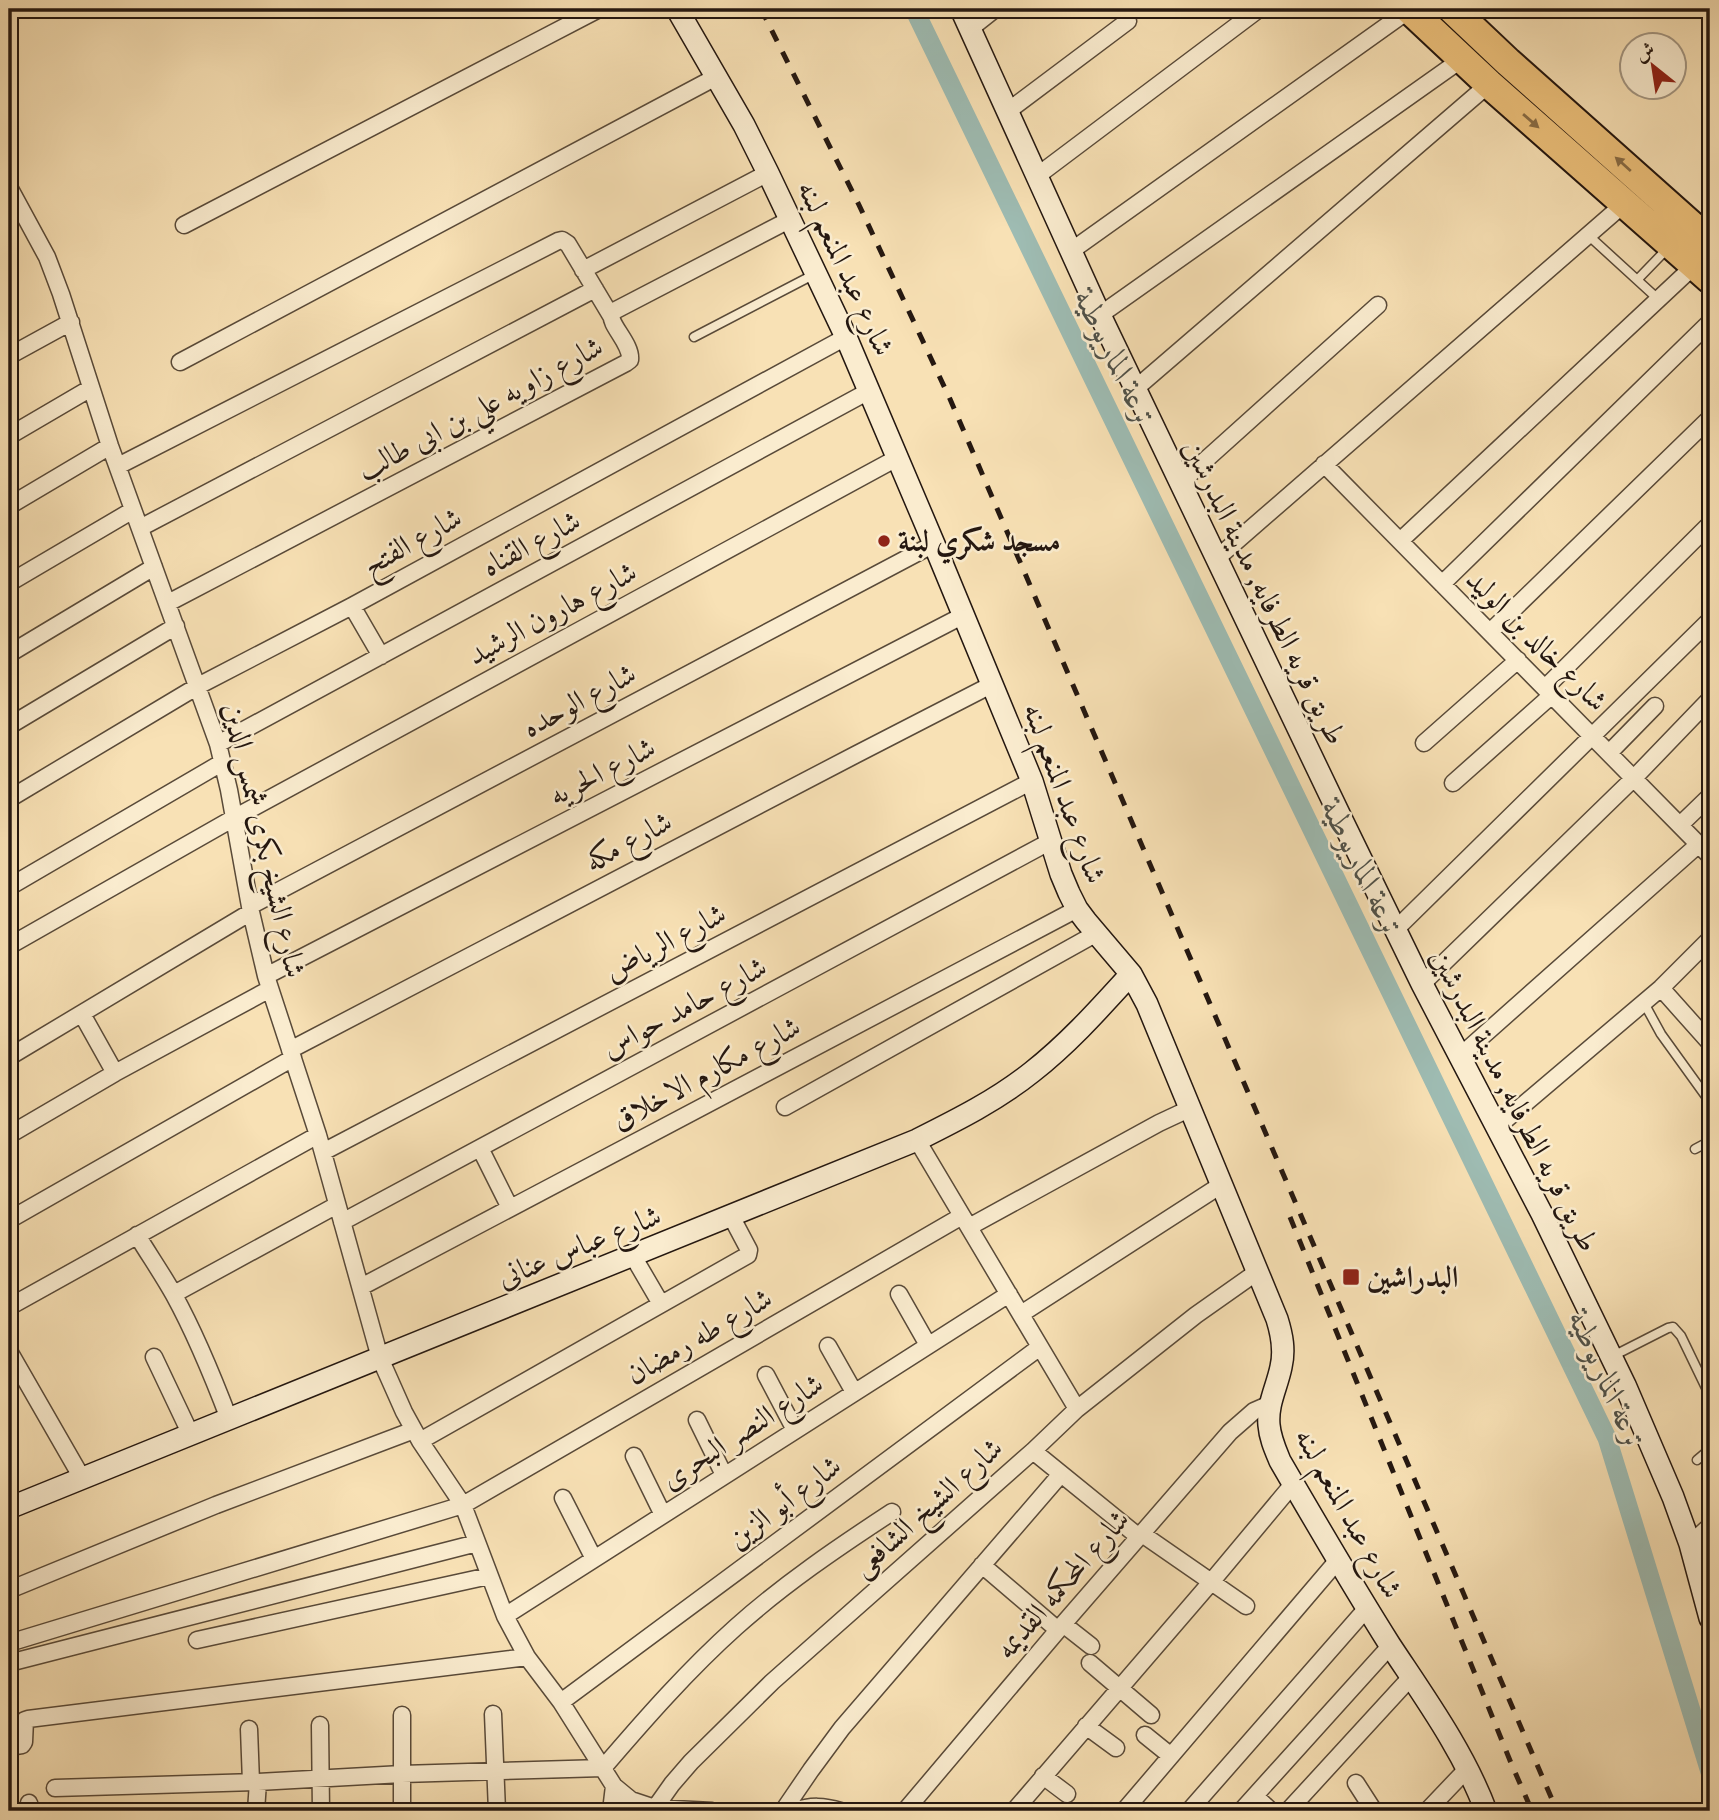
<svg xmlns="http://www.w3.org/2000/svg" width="1719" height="1820" font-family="'Sorts Mill Goudy',Amiri,serif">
<rect width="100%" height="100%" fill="#f8e1b5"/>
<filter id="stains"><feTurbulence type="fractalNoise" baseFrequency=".00286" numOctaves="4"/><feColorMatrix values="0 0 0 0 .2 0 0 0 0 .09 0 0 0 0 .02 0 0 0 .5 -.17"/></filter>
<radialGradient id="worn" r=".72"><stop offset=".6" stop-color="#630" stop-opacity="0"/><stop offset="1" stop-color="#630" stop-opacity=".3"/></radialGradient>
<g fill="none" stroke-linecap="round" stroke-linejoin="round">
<path stroke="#9ebcb3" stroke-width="19" d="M914,9L1607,1438L1710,1772"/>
<defs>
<path id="lane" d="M1588,235L1658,299
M1638,279L1667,249
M694,337L813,275
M1644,1003L1661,1034L1710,1102
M1695,1149L1710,1141
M1611,1357L1668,1328L1673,1327L1681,1336L1710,1396
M1697,1460L1710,1449"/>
<path id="street" d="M971,28L995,9
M1008,111L1128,21
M1037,176L1259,9
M9,187L47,257L61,294L110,446L218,744L229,790L251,912L266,976L318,1135L380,1358L404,1412L420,1441L463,1505L505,1616L527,1657L561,1702L614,1786L631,1800L655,1808L712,1811
M184,225L599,9
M1071,251L1409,10
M583,270L768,173
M1100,315L1462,59
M9,356L71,322
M180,362L716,77
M1135,389L1489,84
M9,436L91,388
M1324,464L1710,856
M118,466L558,241L562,240L568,244L611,316
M1180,483L1378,305
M9,506L110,446
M140,528L595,289
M1400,541L1695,265
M1216,559L1625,203
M9,583L133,510
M1442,584L1710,322
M168,603L626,363L630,360C632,344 609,325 612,315C612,313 614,311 616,310L791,219
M352,606L381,656
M1490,632L1710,418
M9,654L154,567
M1545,688L1710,524
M9,726L176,626
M1424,743L1518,660
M218,744L869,391
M1609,753L1655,706
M1453,783L1552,695
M9,799L198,686L352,606L846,337
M1680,825L1710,796
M9,887L223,762
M250,906L934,544
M1395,930L1710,620
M9,946L234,818L897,458
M266,976L964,615
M1422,984L1634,778L1710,699
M1661,988L1710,1043
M82,1014L115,1073
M290,1050L855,755L993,684
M9,1057L251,912
M1459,1057L1699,844
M785,1107L1097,933
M1496,1128L1661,988L1710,939
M9,1135L115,1073L270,989
M917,1140L1077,1409
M480,1148L510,1208
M323,1152L1032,781
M9,1220L293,1058
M342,1222L1051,841
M969,1227L1159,1123L1189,1109
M137,1235C149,1255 163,1275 174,1295C196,1335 213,1377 229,1419
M633,1256L661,1304
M361,1287L1077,909
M174,1294L337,1205
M899,1294L928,1345
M9,1307L318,1135
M1021,1314L1221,1185
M828,1346L854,1392
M9,1351L82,1478
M154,1357L191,1435
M766,1375L795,1430
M697,1420L724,1475
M420,1441L748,1255L749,1250L731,1216
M1033,1451L1139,1537
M634,1456L663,1515
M563,1498L594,1559
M1142,1534L1246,1606
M1690,1544L1710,1526
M982,1565L1058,1630
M9,1590L216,1505L414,1430
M505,1616L1009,1294
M1063,1624L1091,1646
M197,1640L489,1576
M9,1643L463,1505L962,1216
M9,1663L477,1543
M1090,1663L1151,1715
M561,1702L1040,1347
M493,1714L497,1811
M402,1715V1811
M320,1725L321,1811
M1086,1726L1116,1748
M249,1729L251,1782
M1145,1735L1171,1756
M9,1747L22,1745L24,1742L25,1720L28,1719L527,1657
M1043,1776L1067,1794
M1356,1783L1374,1811
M55,1788L258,1782L402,1774L603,1768C645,1719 688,1670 736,1627C784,1584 837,1548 892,1512
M1255,1796L1271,1811
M29,1803L31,1811
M655,1808L672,1784L691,1762L772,1682L1033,1451L1077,1409L1196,1315L1257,1272
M256,1811L258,1782
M611,1811L614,1786
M783,1811L811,1770L842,1728L1061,1474
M795,1811C811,1805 824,1806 841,1811
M905,1811L1058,1630L1230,1432L1254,1411L1270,1404
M1014,1811L1212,1581L1293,1484
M1124,1811L1338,1560
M1189,1811L1367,1608
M1241,1811L1391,1645
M1288,1811L1411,1677
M1427,1811L1467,1769"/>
<path id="secondary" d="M677,9L744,125L768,173L846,337L934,544L1032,781L1061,874L1069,893L1077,909L1086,921L1131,974L1147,1004L1277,1319C1282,1335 1285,1350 1281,1367C1277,1387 1267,1404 1269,1425C1270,1438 1275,1449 1280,1461C1316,1523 1352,1585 1390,1645C1425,1698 1464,1752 1486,1811
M961,9L1100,315L1342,820L1422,984L1542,1214L1625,1385L1673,1497L1690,1544L1710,1618
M9,1508L917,1140C957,1120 997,1100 1032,1072C1069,1043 1100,1008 1131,974"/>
<path id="highway" d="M1409,9L1489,84L1710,279
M1452,9L1508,62L1710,242"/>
</defs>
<use href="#lane" stroke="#594a39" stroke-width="11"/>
<use href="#street" stroke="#594a39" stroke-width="19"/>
<use href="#secondary" stroke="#241710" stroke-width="24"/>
<use href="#highway" stroke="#241710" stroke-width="32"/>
<use href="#lane" stroke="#faeccf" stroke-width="8"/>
<use href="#street" stroke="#faeccf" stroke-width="16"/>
<use href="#secondary" stroke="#faeccf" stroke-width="21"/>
<use href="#highway" stroke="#ecc07a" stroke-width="28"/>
<path stroke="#241710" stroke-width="5" stroke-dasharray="12 12" stroke-linecap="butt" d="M761,9L859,205L950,399L1557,1811
M1290,1217L1511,1763L1532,1811"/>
</g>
<defs><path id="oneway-solid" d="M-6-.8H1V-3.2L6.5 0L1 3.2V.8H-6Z" transform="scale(1.75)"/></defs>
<g fill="#886c45">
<use href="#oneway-solid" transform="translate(1531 121) rotate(41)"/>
<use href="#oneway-solid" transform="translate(1623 164) rotate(-138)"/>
</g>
<g fill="#8f2418" stroke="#faeccf" stroke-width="2.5">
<circle cx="884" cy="541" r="7"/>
<rect x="1342" y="1268" width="18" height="18" rx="3.5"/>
</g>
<g text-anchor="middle" stroke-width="5" stroke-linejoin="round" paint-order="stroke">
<g font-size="30" fill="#241710" stroke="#faeccf">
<text transform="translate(846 268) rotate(65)" y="10">شارع عبد المنعم لبنه</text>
<text transform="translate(480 408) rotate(-28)" y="10">شارع زاويه علي بن ابى طالب</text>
<text transform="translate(412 541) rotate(-29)" y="10">شارع الفتح</text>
<text transform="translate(531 543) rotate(-28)" y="10">شارع القناه</text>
<text transform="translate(1265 592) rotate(64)" y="10">طريق قريه الطرفايه, مدينة البدرشين</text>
<text transform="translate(552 613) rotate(-28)" y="10">شارع هارون الرشيد</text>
<text transform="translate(1537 640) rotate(45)" y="10">شارع خالد بن الوليد</text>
<text transform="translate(579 700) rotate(-28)" y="10">شارع الوحده</text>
<text transform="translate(602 771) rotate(-27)" y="10">شارع الحريه</text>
<text transform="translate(1065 793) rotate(70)" y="10">شارع عبد المنعم لبنه</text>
<text transform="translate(265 840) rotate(77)" y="10">شارع الشيخ بكرى شمس الدين</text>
<text transform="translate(628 841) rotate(-28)" y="10">شارع مكه</text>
<text transform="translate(665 942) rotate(-28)" y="10">شارع الرياض</text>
<text transform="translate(684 1007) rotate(-28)" y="10">شارع حامد حواس</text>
<text transform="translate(706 1073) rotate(-28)" y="10">شارع مكارم الاخلاق</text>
<text transform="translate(1515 1100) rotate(63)" y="10">طريق قريه الطرفايه, مدينة البدرشين</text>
<text transform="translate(579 1246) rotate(-22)" y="10">شارع عباس عنانى</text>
<text transform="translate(699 1336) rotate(-30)" y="10">شارع طه رمضان</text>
<text transform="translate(742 1431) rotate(-33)" y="10">شارع النصر البحرى</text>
<text transform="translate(784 1502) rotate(-37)" y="10">شارع أبو الزين</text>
<text transform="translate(927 1507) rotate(-42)" y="10">شارع الشيخ الشافعى</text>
<text transform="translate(1349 1513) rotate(61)" y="10">شارع عبد المنعم لبنه</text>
<text transform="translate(1062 1584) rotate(-49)" y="10">شارع المحكمه القديمه</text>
</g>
<g font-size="30" font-weight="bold" fill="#241710" stroke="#faeccf" text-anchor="start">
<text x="898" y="551">مسجد شكري لبنة</text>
<text x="1367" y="1287">البدراشين</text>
</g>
<g font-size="32" font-style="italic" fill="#4f5149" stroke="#faeccf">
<text transform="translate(1116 358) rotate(64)" y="11">ترعة الماريوطية</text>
<text transform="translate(1363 868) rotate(64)" y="11">ترعة الماريوطية</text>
<text transform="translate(1608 1380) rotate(66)" y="11">ترعة الماريوطية</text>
</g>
</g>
<rect width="1719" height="1820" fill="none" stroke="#f8e1b5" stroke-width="35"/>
<rect x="10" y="10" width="1698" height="1799" fill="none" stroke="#241710" stroke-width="3.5"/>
<rect x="18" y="18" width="1684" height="1785" fill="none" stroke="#241710" stroke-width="2"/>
<g transform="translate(1653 66) rotate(330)"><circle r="33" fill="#faeccf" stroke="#a49783" stroke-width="2"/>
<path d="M0-5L12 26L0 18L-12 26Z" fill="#8f2418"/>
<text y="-10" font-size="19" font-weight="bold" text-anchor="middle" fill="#241710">ش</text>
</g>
<rect width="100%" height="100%" filter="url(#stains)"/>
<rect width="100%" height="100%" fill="url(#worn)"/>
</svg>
